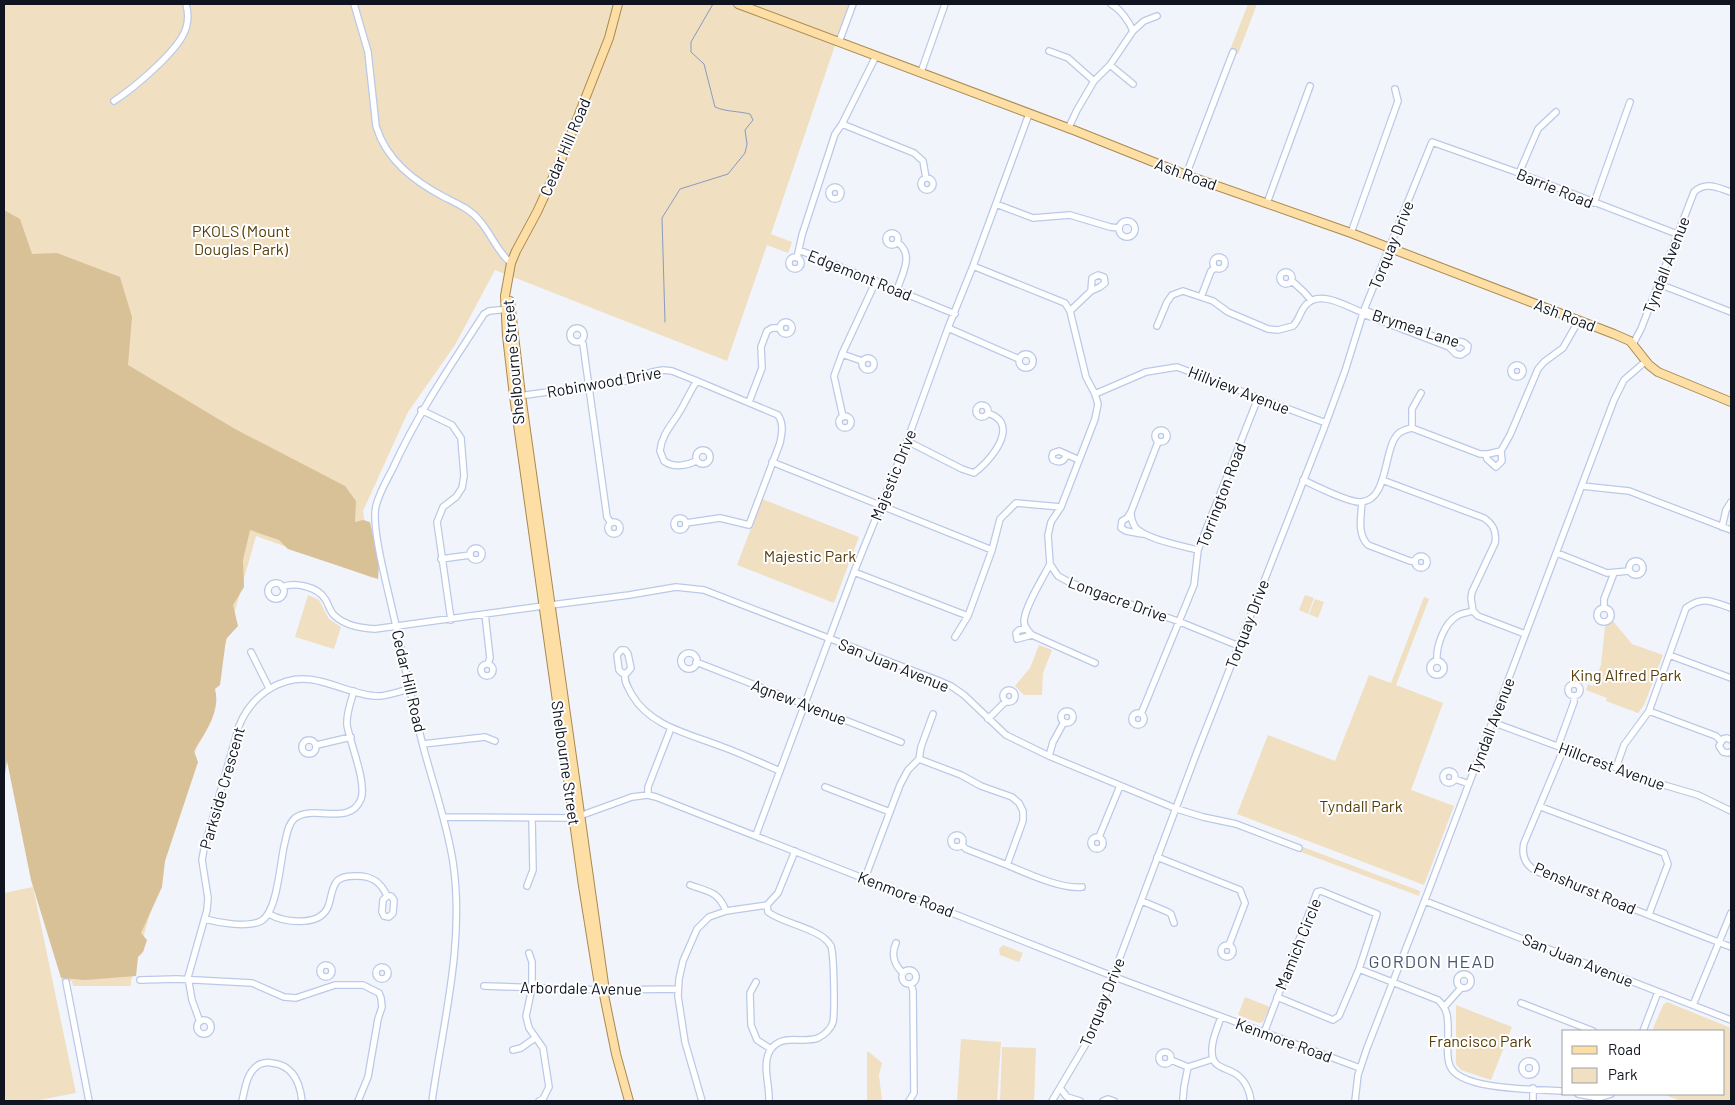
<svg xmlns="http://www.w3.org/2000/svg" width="1735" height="1105" font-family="Barlow,sans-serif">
<rect width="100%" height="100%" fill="#f1f4fb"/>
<path fill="#f0dfc1" d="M4,4H849L771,234L792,242L788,253L767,245L727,361L495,270L455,345L408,412L363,511L373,578L256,536L131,981V986H73L72,981H62L4,715Z
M1248,4H1257L1238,54L1230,50Z
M762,499L859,537L834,603L737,565Z
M308,595L319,600L329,619L341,627L334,649L295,637Z
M1305,595L1314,598L1308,614L1299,610Z
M1424,597L1429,599L1396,685L1443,703L1411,790L1454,806L1424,885L1237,814L1268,735L1335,761L1369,675L1391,683Z
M1315,599L1324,602L1318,618L1309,614Z
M1613,621L1632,644L1663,655L1644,705L1638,713L1606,701L1607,698L1586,690L1588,684L1593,686L1601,665L1605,626Z
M1039,645L1052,650L1043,673L1042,695H1024L1015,686L1030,668Z
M1303,847L1420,891L1419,896L1301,852Z
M33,887L76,1093L34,1101H4V893Z
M1003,945L1023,953L1019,962L1000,955L999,949Z
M1245,997L1270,1007L1263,1022L1259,1023L1238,1015Z
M1667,1002L1731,1028V1101H1682L1662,1094H1724V1031H1652L1663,1005Z
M1456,1005L1512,1027L1491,1080L1461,1070L1456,1064Z
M961,1039L1001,1042L997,1101H957Z
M1002,1047L1036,1048L1034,1101H1000Z
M867,1052H869L882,1063L879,1075L882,1101H867Z"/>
<path fill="#d8c097" d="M4,210L20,219L32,254L57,253L120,277L132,317L128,365L235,429L345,486L356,501L355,522L363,520L370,522L379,564L378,579L288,549L279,540L250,530L243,560L244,587L233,605L238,626L226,639L220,685L215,689C221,711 205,733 194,751L198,762L165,861L162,887L141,933L147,940L143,952L138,957L136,976L85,980L61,978L31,880L7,761L4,781Z"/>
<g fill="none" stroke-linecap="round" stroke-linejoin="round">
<path stroke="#899ac1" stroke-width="1" d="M665,322L662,218L680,189L728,174L745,153L747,144L745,130L753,120L750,114C738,111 727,112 715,107L704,64L691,52V42L713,4"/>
<defs>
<path id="minor" d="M354,4L368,52L376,126C386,160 414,181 444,197C456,203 470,209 479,220C491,233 497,252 511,263
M1133,31L1144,21L1157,16
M839,42L853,4
M1049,51L1068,58L1094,81
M1110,65L1133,84
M921,72L945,4
M114,101C134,88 170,57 182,37C188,27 189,15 186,4
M842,124L914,153L923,161L926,178
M1068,129L1077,110L1094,81L1110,65L1133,31C1129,21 1120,9 1111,4
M1519,173L1538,129L1556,112
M1186,175L1233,52
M921 184a6 6 0 1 1 12 0a6 6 0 1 1-12 0Z
M829 193a6 6 0 1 1 12 0a6 6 0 1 1-12 0Z
M1267,203L1310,86
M1594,203L1630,102
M996,204L1033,218L1070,215L1110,227L1119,228
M1119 229a8 8 0 1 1 16 0a8 8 0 1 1-16 0Z
M886 239a6 6 0 1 1 12 0a6 6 0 1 1-12 0Z
M1351,233L1398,101L1395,89
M799,250L955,314
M1213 263a6 6 0 1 1 12 0a6 6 0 1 1-12 0Z
M789 263a6 6 0 1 1 12 0a6 6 0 1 1-12 0Z
M797,258L802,235L835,134L842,124L876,56
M973,266L1065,303L1070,311L1086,377L1095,394L1098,404L1095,419L1061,507L1051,522L1048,535L1050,564L1058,576L1069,582L1180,622L1239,646
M1280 278a6 6 0 1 1 12 0a6 6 0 1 1-12 0Z
M1292,281L1304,292L1311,300
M1659,284L1731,312
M897,290C902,274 915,254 897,242
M1201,297L1211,271L1215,268
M1070,311L1091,291L1100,287L1105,283L1104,277L1098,275L1092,278L1091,291
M1363,314L1449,347L1456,354L1461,355L1467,351L1468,346C1462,339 1457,342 1449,342L1364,310
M780 328a6 6 0 1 1 12 0a6 6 0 1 1-12 0Z
M1157,326L1167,302L1172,295L1183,291L1213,301L1228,312L1268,329L1278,330L1293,326C1299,320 1300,312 1305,306C1319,288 1347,307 1364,313
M570 335a7 7 0 1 1 14 0a7 7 0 1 1-14 0Z
M948,328L1019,359
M581,341L583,344L607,517L611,523
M1633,344L1641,329L1694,192C1706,181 1718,188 1731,192
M1019 361a7 7 0 1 1 14 0a7 7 0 1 1-14 0Z
M842,354L862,361
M862 364a6 6 0 1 1 12 0a6 6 0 1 1-12 0Z
M1511 371a6 6 0 1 1 12 0a6 6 0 1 1-12 0Z
M1095,394L1146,372L1177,367L1326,423
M519,396L626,381L652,372L663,370L672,371L697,381L778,415C784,424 782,433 780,443L749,525L720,518L686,523
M749,402L762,368L761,347L767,331L772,328H779
M976 411a6 6 0 1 1 12 0a6 6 0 1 1-12 0Z
M421,410L452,425L461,438L464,476L462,488L456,497L443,507L437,522L451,620
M839 422a6 6 0 1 1 12 0a6 6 0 1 1-12 0Z
M843,417L834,376L842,354L876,281
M1412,428V409L1421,393
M1155 436a6 6 0 1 1 12 0a6 6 0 1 1-12 0Z
M907,441L962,469L974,473C986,464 1010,439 1001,422C998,417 993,415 988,413
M1158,442L1131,512C1131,517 1132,522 1135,527C1145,539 1182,546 1198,550
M696 457a7 7 0 1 1 14 0a7 7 0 1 1-14 0Z
M1486,455L1487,459L1496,467L1502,461L1501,451
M1066,456C1064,462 1059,463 1053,460L1052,457L1053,453L1059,451L1079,460
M696,461C686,466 673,468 664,461L660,451C662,431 677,420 685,402C689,395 692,388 697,381
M772,462L992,550
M1303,480C1316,486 1349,503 1361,502C1389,500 1383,449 1398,434C1402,430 1407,429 1412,428L1480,454H1488L1501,451L1510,435L1538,369L1544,362L1563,348L1579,320
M1382,480L1484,518C1493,524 1497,531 1495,543L1472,592L1471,598L1473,611L1478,616L1525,634
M1582,486L1629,491L1731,530
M1362,502C1361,517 1357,534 1368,545L1410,561H1415
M1131,512L1127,518L1122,521L1121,528L1126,531L1142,534
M674 524a6 6 0 1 1 12 0a6 6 0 1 1-12 0Z
M608 528a6 6 0 1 1 12 0a6 6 0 1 1-12 0Z
M1722,527L1726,510L1731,502
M470 554a6 6 0 1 1 12 0a6 6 0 1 1-12 0Z
M1557,553L1607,573L1629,571
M1415 562a6 6 0 1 1 12 0a6 6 0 1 1-12 0Z
M441,559L470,555
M1629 568a7 7 0 1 1 14 0a7 7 0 1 1-14 0Z
M1050,564C1043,578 1025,606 1024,621C1024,627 1028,631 1032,635L1095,663
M854,572L968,616
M268 591a8 8 0 1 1 16 0a8 8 0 1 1-16 0Z
M282,587C294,582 317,586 325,599C329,604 329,611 335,616C346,626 361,628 375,629L543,606
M551,605L629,595L676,587L704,590L937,680L951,686L964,695L1006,735L1049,756L1177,809L1203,817L1236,824L1299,848
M1604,607V599L1614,573
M1597 615a7 7 0 1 1 14 0a7 7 0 1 1-14 0Z
M485,614L490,658L488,664
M1026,629L1019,630L1016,633L1017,639L1032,635
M955,637L968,616L992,550L1000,519L1016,503L1061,507
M621,650H625L628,654L631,668L627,673H622L619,670L617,655Z
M251,652L269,688
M681 661a8 8 0 1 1 16 0a8 8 0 1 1-16 0Z
M1669,655L1731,678
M1437,660C1436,647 1444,623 1457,616C1461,613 1467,613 1473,611
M1430 668a7 7 0 1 1 14 0a7 7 0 1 1-14 0Z
M696,662L901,742
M481 670a6 6 0 1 1 12 0a6 6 0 1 1-12 0Z
M625,674C624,682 628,687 632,695C651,727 690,734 723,747C742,754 761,763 780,771
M1568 690a6 6 0 1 1 12 0a6 6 0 1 1-12 0Z
M1003 696a6 6 0 1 1 12 0a6 6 0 1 1-12 0Z
M1649,711L1716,736L1721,741
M1061 717a6 6 0 1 1 12 0a6 6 0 1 1-12 0Z
M1132 719a6 6 0 1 1 12 0a6 6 0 1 1-12 0Z
M1141,714L1194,585L1198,550L1258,398
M988,719L1006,701
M1492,722L1657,783L1698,795L1731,811
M302 747a7 7 0 1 1 14 0a7 7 0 1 1-14 0Z
M1731,740L1727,738L1723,739L1719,746L1723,752L1728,753L1731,752
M423,744L485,737L495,741
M317,745L351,737
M1558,746L1574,702V696
M1564,748L1524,843C1521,856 1526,866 1538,872L1731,947
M1049,756L1053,742L1064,722
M919,759L961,775L981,786L1012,797L1019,803L1023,811V821L1007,865C1026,873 1063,890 1082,887
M1616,768L1624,745L1649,711L1686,608C1703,595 1713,602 1731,608
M1443 777a6 6 0 1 1 12 0a6 6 0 1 1-12 0Z
M1455,779L1469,784
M825,787L890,812
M648,795V787L671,728
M1541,807L1664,853L1668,864L1649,914
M443,817L574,818L632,797L648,795L656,797L1120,979L1360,1068
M756,835L854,572L907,441L948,328L973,266L1029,114
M951 841a6 6 0 1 1 12 0a6 6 0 1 1-12 0Z
M1091 843a6 6 0 1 1 12 0a6 6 0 1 1-12 0Z
M1099,837L1120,786
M962,845L966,849L1007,865
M1157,857L1240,890L1245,903L1229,945
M865,878L900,785L908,770L919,759L921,747L933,714
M690,885C709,892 718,891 726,911
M527,886L533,870L532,818
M387,896H391L394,900L393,913L389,917L384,916L382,912L383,900Z
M1142,901L1168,912L1171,914L1174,923
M1425,901L1731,1020
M767,905L768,912L771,914C785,923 816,929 826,940C827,940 830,945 831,946C834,955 835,1012 833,1022C831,1029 824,1035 818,1038C803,1044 783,1033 771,1049C761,1063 770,1085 769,1101
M269,914C283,922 317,927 327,909C332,900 330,888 338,880C344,876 350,876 357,876C372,876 381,882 387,896
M205,919C219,923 248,928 261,921C278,912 280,860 285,842C287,834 288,824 295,818C314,804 350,827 361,799C367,783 350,743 347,725C346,714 351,701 354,691
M896,943C891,954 894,965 903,973
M1221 951a6 6 0 1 1 12 0a6 6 0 1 1-12 0Z
M529,953L532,962V988L526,1016L529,1028L543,1048L549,1087L543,1099L539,1101
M320 971a6 6 0 1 1 12 0a6 6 0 1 1-12 0Z
M376 973a6 6 0 1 1 12 0a6 6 0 1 1-12 0Z
M1359,969L1438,1000C1449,1010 1448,1020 1448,1035C1448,1044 1446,1057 1450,1066C1460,1091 1539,1089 1564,1091
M902 977a7 7 0 1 1 14 0a7 7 0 1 1-14 0Z
M1457 981a7 7 0 1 1 14 0a7 7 0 1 1-14 0Z
M140,980L177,979L252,983L284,997L296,998L335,985H363L379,993L381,998L382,1007L378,1019L368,1077L358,1101
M66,982L89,1101
M756,982L750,993L751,1025L757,1040L771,1049
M484,986L603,990L678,989
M1521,1003L1593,1031
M1693,1005L1731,913
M1445,1006L1461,988
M1221,1017C1218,1027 1211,1040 1212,1052C1212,1068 1225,1067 1236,1074C1245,1080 1250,1091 1251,1101
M197 1027a7 7 0 1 1 14 0a7 7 0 1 1-14 0Z
M200,1022L192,1000L188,977L207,910L208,898L202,860L204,849L239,726C252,694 284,672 319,681C337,685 362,697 380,696C390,695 400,691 410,689
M1643,1031L1658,992
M1264,1033L1317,892L1321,891L1377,914L1359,969L1339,1016L1333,1020L1277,997
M513,1050L521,1048L535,1038
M1159 1058a6 6 0 1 1 12 0a6 6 0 1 1-12 0Z
M1171,1060L1188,1067
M1522 1068a7 7 0 1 1 14 0a7 7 0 1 1-14 0Z
M1060,1088L1067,1097L1080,1101
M1578,1094L1599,1098L1611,1094
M1183,1099L1184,1087L1188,1067L1213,1059
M242,1101C245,1090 246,1074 257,1066C260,1063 267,1062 272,1063C293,1065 300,1083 302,1101
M432,1101C443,1022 465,943 453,862C447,823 433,784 423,746C411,699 402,651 391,604C386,582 371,525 376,506C379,493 387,480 393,468C418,413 451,365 484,314L489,311L509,309
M702,1101L685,1042L678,996L679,979L683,961L697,929L709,917L726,911L767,905L778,893L795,851
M909,1101L914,1093L913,991L911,984
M1052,1101L1090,1037L1197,752L1323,431L1345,371L1364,310L1432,142L1519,173L1677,234
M1103,1101L1108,1099L1114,1101
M1355,1101L1358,1075L1367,1048L1428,892L1614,400L1624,380L1646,361
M1533,1101V1088"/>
<path id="major" d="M618,4L609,38L561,160L537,212L516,251L511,263L505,296L507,336L514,396L583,886L599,985L603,990L616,1054L629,1101
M738,4L1076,131L1186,175L1351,233L1614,334L1630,341L1649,365L1658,372L1731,402
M510,301L521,395L604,984V988"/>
</defs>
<use href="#minor" stroke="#bac9e9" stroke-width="8"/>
<use href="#major" stroke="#a9894f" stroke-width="10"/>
<use href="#minor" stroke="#fff" stroke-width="5.5"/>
<use href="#major" stroke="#fddea4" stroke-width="8"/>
</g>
<g text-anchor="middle" stroke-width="4" stroke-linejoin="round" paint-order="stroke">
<g font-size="16" fill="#0f1420" stroke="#fff">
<text transform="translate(565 147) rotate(-67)" y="6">Cedar Hill Road</text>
<text transform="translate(1186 174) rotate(20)" y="6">Ash Road</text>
<text transform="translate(1555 188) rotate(22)" y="6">Barrie Road</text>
<text transform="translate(1391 245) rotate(-68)" y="6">Torquay Drive</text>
<text transform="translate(1666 265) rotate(-69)" y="6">Tyndall Avenue</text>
<text transform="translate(860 275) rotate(22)" y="6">Edgemont Road</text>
<text transform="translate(1565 315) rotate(21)" y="6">Ash Road</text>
<text transform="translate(1416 328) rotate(18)" y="6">Brymea Lane</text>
<text transform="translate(513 362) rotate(-95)" y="6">Shelbourne Street</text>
<text transform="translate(604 382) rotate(-10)" y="6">Robinwood Drive</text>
<text transform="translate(1239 390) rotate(21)" y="6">Hillview Avenue</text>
<text transform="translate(893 475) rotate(-68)" y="6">Majestic Drive</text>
<text transform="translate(1221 495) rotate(-69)" y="6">Torrington Road</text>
<text transform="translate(1118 599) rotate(20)" y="6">Longacre Drive</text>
<text transform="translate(1247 624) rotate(-69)" y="6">Torquay Drive</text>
<text transform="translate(894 665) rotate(22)" y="6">San Juan Avenue</text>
<text transform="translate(409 681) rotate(77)" y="6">Cedar Hill Road</text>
<text transform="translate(799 702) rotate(21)" y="6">Agnew Avenue</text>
<text transform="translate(1491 726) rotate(-69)" y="6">Tyndall Avenue</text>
<text transform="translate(566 763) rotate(82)" y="6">Shelbourne Street</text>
<text transform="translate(1612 766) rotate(20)" y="6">Hillcrest Avenue</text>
<text transform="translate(222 788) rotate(-74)" y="6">Parkside Crescent</text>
<text transform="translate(1585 888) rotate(23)" y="6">Penshurst Road</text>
<text transform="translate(906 894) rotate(21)" y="6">Kenmore Road</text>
<text transform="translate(1298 944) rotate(-68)" y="6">Mamich Circle</text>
<text transform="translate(1578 960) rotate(22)" y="6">San Juan Avenue</text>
<text transform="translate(581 988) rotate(1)" y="6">Arbordale Avenue</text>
<text transform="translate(1102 1002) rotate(-68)" y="6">Torquay Drive</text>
<text transform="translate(1284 1040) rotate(20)" y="6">Kenmore Road</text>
</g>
<g font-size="16" fill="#573e0a" stroke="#fff">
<text x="241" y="237">PKOLS (Mount<tspan x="241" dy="18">Douglas Park)</tspan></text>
<text x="810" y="562">Majestic Park</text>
<text x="1626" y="681">King Alfred Park</text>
<text x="1361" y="812">Tyndall Park</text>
<text x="1480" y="1047">Francisco Park</text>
</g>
<g font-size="18" letter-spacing="1" fill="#4a5772" stroke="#fff">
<text x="1432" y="968">GORDON HEAD</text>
</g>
</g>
<rect width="1735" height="1105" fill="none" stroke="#0f1420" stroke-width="10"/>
<rect x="1562" y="1030" width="162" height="65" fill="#ffffff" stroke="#9fa1a6"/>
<rect x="1572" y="1046" width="25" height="8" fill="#fddea4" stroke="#9fa1a6"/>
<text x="1608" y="1055" font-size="15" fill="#0f1420">Road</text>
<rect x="1572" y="1068" width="25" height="15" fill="#f0dfc1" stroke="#9fa1a6"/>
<text x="1608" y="1080" font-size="15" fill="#0f1420">Park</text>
</svg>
